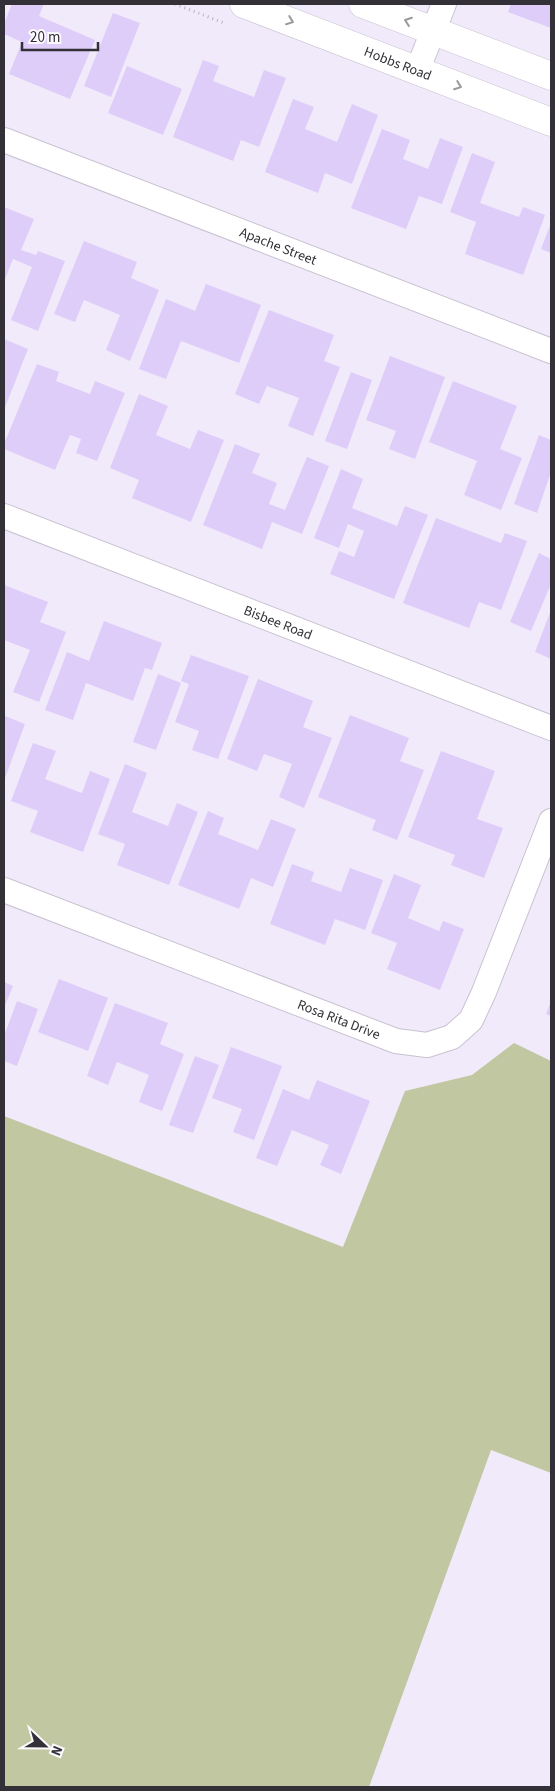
<svg xmlns="http://www.w3.org/2000/svg" width="555" height="1791" font-family="'Source Sans 3',sans-serif">
<rect width="100%" height="100%" fill="#f1eafa"/>
<path fill="#c0c7a1" d="M514,1043L551,1061V1473L491,1450L369,1787H4V1116L343,1247L405,1091L472,1075Z"/>
<path fill="#dfcdf9" d="M12,4H44L39,16L95,40L70,99L9,74L22,42L4,34V24Z
M511,4H551V28L508,12Z
M113,13L140,23L111,97L84,86Z
M203,60L219,66L213,81L254,97L264,70L286,78L259,147L241,140L233,161L173,137Z
M127,66L182,89L163,135L108,113Z
M293,99L314,107L305,129L337,142L352,104L378,115L352,184L325,173L318,193L265,172Z
M382,129L410,140L403,159L428,169L440,138L463,147L442,204L419,196L406,229L351,208Z
M472,153L495,162L480,203L519,217L523,207L545,215L523,275L465,254L476,222L450,212Z
M4,207L34,219L21,250L36,255L38,251L65,261L38,331L11,320L32,267L13,259L4,282Z
M551,223V253L541,249Z
M84,241L137,262L131,278L159,290L130,361L106,350L120,315L84,300L75,322L54,314Z
M206,284L261,305L239,363L181,341L166,379L139,369L166,299L195,311Z
M269,310L334,335L324,361L340,367L313,436L288,426L299,398L267,386L259,404L235,394Z
M4,339L28,349L4,410Z
M390,356L445,377L415,459L389,449L396,431L366,420Z
M37,364L59,372L56,381L90,394L95,381L125,393L97,461L76,453L81,439L70,435L55,470L4,449V444Z
M351,372L372,380L347,449L325,441Z
M453,381L517,406L500,449L522,458L501,510L464,495L477,461L429,442Z
M139,394L168,406L156,435L190,449L198,430L224,440L191,522L132,498L139,480L110,468Z
M539,435L551,440V472L537,513L514,504Z
M235,444L260,454L252,473L277,483L269,504L285,510L307,457L329,466L302,534L272,522L262,549L203,525Z
M341,469L363,479L352,508L397,526L405,506L428,515L394,599L330,574L339,551L354,557L364,531L348,524L339,548L314,538Z
M436,518L501,543L505,533L527,541L501,610L479,602L469,628L403,603Z
M539,553L551,559V584L531,631L510,622Z
M4,585L48,602L40,622L66,632L39,702L13,692L30,650L4,640Z
M551,610V659L535,652Z
M104,621L162,643L152,670L145,668L133,701L86,683L73,720L45,710L67,652L89,661Z
M191,655L249,676L218,759L192,750L199,731L175,722L189,684L181,681Z
M158,674L181,683L156,750L133,742Z
M258,679L313,701L303,727L332,738L304,808L279,797L292,764L264,754L257,771L227,759Z
M350,715L409,738L400,761L424,770L397,840L372,830L376,820L318,797Z
M5,716L25,724L4,781V720Z
M33,743L56,751L45,779L82,793L90,771L110,779L83,852L30,832L38,811L11,801Z
M441,751L495,771L477,819L503,828L484,878L451,865L455,855L408,837Z
M125,764L147,773L132,812L168,826L177,803L198,812L169,885L117,865L125,844L98,834Z
M208,811L224,818L218,834L258,850L271,819L296,829L273,887L251,878L239,909L178,885Z
M292,864L314,872L311,881L341,892L350,868L383,880L365,930L335,919L325,945L270,924Z
M394,874L421,885L408,918L439,931L443,921L464,929L440,990L387,969L397,943L371,933Z
M59,979L108,998L88,1051L38,1032Z
M4,982L13,986L4,1008Z
M17,1001L38,1009L17,1066L4,1061V1036Z
M551,1001V1016L546,1014Z
M115,1003L168,1023L160,1044L184,1054L162,1111L139,1102L149,1075L117,1062L108,1085L87,1076Z
M231,1047L282,1066L254,1140L233,1132L242,1109L212,1098Z
M195,1056L219,1065L193,1133L169,1125Z
M317,1080L370,1101L341,1174L320,1165L329,1145L292,1130L277,1166L256,1158L283,1089L309,1100Z"/>
<g fill="none" stroke-linecap="round" stroke-linejoin="round">
<defs>
<g id="minor">
<path d="M417,71L444,4"/>
<path id="s1" d="M4,140L551,351"/>
<path id="s2" d="M4,516L551,728"/>
<path id="s3" d="M4,890L396,1041L427,1045L452,1037L471,1020L484,992L551,821"/>
</g>
<g id="tertiary">
<path id="s4" d="M244,4L551,122"/>
<path d="M363,4L551,76"/>
</g>
</defs>
<use href="#minor" stroke="#c8c2d1" stroke-width="26"/>
<use href="#tertiary" stroke="#c8c2d1" stroke-width="29"/>
<path stroke="#b6b1be" stroke-width="3" stroke-dasharray="1 4" stroke-linecap="butt" d="M175,4L224,23"/>
<use href="#minor" stroke="#fff" stroke-width="24"/>
<use href="#tertiary" stroke="#fff" stroke-width="28"/>
</g>
<defs><path id="oneway-chevron" d="M-2-3.5L2.5 0L-2 3.5" fill="none" stroke-width="1.6" stroke-linecap="round" stroke-linejoin="round" transform="scale(1.25)"/></defs>
<g stroke="#99989b">
<use href="#oneway-chevron" transform="translate(290 21) rotate(21)"/>
<use href="#oneway-chevron" transform="translate(408 21) rotate(-160)"/>
<use href="#oneway-chevron" transform="translate(458 86) rotate(21)"/>
</g>
<g text-anchor="middle" stroke-width="4" stroke-linejoin="round" paint-order="stroke">
<g font-size="14" fill="#333137" stroke="#fcfafe">
<text dy="5" stroke="none"><textPath href="#s4" startOffset="165">Hobbs Road</textPath></text>
<text dy="5" stroke="none"><textPath href="#s1" startOffset="294">Apache Street</textPath></text>
<text dy="5" stroke="none"><textPath href="#s2" startOffset="294">Bisbee Road</textPath></text>
<text dy="5" stroke="none"><textPath href="#s3" startOffset="359">Rosa Rita Drive</textPath></text>
</g>
</g>
<rect width="555" height="1791" fill="none" stroke="#333137" stroke-width="10"/>
<g transform="translate(45 1746) rotate(112)" stroke="#fcfafe" stroke-width="4" paint-order="stroke">
<path d="M0-4L9 19L0 12L-9 19Z" fill="#333137"/>
<text y="-8" font-size="14" font-weight="bold" text-anchor="middle" fill="#333137">N</text>
</g>
<path d="M22 42v8h76v-8" fill="none" stroke="#333137" stroke-width="2.5"/>
<text x="30" y="42" font-size="15" fill="#333137" stroke="#fcfafe" stroke-width="4" paint-order="stroke">20 m</text>
</svg>
